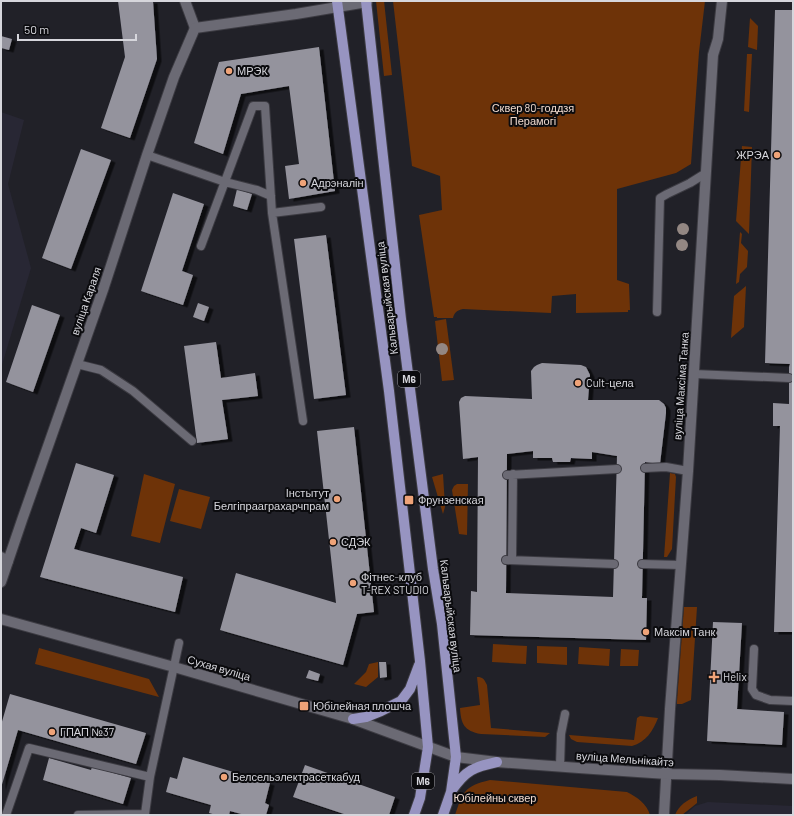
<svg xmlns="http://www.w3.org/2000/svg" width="794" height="816" font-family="Barlow,sans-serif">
<defs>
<filter id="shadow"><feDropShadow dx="4.5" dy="2.5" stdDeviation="0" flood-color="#0009"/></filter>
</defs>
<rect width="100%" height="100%" fill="#212128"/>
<path fill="#282734" d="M1,112L24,120L8,184L31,268L1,368Z
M708,802L793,806V815H685L695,806Z"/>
<path fill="#6e3308" d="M376,1H384L392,75L384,76Z
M393,1H705L699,52L691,164L676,173L617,189V280L629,284L630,310H628V312L576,313V294L552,296L551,313L463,309C457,310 454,313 453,318H437V317H434L419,215L442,210L440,176L412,166Z
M750,18L758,26L757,50L748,47Z
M747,54H752L749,112L744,111Z
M742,146L752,147L749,234L736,221Z
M740,232L742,234L741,243L748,251L747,267L740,274L739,282L736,284Z
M746,286L744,327L731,338L734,296Z
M446,319L454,380L442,381L435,321Z
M670,473L675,474L676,477L672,549L667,557H664Z
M144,474L175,484L160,543L131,536Z
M443,474L445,507L443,514L432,477Z
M457,484H468L467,535L459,534L452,490L454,486Z
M179,489L210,497L201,529L170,521Z
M684,607H697L691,700L682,704H677V701Z
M493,644L527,646L526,664L492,662Z
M537,646L567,647V665L537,663Z
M579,647L610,649L609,666L578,664Z
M39,648L149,679L159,697L35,664Z
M621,649L639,650L638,666H620Z
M378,662V677L366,687L354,684L366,672L369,664Z
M477,677C483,677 484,679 487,685L491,728L550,733L545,737L481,734C464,731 461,724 460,708L480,705Z
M640,716L658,718C653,731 646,742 632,746L577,742L571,739L569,735L634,740L637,718Z
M490,780L627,792C637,797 647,804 650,815H455C463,792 464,786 490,780Z
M697,796V803L682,815H675C679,805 687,800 697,796Z"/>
<path fill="#94939d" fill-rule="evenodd" filter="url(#shadow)" d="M118,1H153L157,59L130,138L101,128L125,57Z
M775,10H793V632H774L780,426H773V403L789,404V367L790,364L765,363Z
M1,36L12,39L9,50L1,48Z
M319,47L335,191L289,199L285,166L299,164L289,86L241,94L223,154L194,143L219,62Z
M81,149L111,160L71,269L42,258Z
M237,189L252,194L247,210L233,206Z
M173,193L204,204L182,271L193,275L183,305L141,291Z
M326,235L346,395L314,399L294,239Z
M198,303L209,307L204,321L193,317Z
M32,305L60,315L33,392L6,382Z
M216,342L221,378L255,373L258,396L222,400L228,439L197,443L184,346Z
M542,363L581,365L586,367L590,375L588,400H659L664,404L666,408V413L660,464L645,462L642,598H647L646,640L470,635L471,591L477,592L478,457L463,459L459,402L461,398L465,396L532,399L531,371L534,367L537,365ZM533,451V458H552L553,462H570L571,458L592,459V452L617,456L613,597L506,593L507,454Z
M354,427L374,612L357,614L343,665L220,630L236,573L336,603L317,431Z
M76,463L114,475L96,533L81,528L74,549L183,577L175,612L40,577Z
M713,622L742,623L737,709L784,712L782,745L707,741Z
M379,662H386L387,677L380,678Z
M309,670L320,674L318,681L306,678Z
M10,694L146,733L136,764L18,730L1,788V725Z
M183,757L270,783L265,803L269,805L266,815H245L230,811L229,815H216L209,813L211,805L166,792L170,777L177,779Z
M49,758L91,770L92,767L131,778L123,804L43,780Z
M305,765L395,797L389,815H347L293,797Z"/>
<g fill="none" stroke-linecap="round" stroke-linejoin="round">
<defs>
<path id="lane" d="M147,155L225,182L257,190L271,196
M201,246L253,106H265L272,213
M657,312L660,198L667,194L690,183L706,173
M77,364L101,370L133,391L192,441
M694,374L789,378
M303,421L272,213L321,207
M645,468L666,467L688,471
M507,475L617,469
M506,560L614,564
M512,560L513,474
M642,564L681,565
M754,649L752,689L756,695L770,700L793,701
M560,766L561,734L565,714
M6,815L29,748L150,777
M78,815L145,814L150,777L179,643"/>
<path id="street" d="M185,1L195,28
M1,557L8,561
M664,815L670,709L688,471L713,55L718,39L722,1"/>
<path id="secondary" d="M1,582L22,520L104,287L147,155L174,77L195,28L296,14L367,2
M1,619L174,667L353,719L456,757L497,762L579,768L667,774L720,775L793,779"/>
<path id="primary" d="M337,1L389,391L420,661L428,747L420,798L414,815
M366,1L382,148L401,319L433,569L442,624L456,757L451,792L443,815
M353,719L366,717L381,711L401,701L410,689L419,665
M452,790C466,770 474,767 497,762"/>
</defs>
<use href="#lane" stroke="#3c3b42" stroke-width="10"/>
<use href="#street" stroke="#3c3b42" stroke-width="12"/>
<use href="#secondary" stroke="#3c3b42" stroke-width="12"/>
<use href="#primary" stroke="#3c3b42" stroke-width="12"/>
<use href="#lane" stroke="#6b6a74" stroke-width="8"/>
<use href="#street" stroke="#6b6a74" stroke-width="10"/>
<use href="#secondary" stroke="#6b6a74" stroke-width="10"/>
<use href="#primary" stroke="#9794c1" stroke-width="10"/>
</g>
<g fill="#938783">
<circle cx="683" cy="229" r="6"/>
<circle cx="682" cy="245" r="6"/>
<circle cx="442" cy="349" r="6"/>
</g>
<g fill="#efa378" stroke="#0b0b0e" stroke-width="1.5">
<circle cx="229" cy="71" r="4"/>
<circle cx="777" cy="155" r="4"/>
<circle cx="303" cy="183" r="4"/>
<circle cx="578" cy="383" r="4"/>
<circle cx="337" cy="499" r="4"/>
<rect x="404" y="495" width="10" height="10" rx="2"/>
<circle cx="333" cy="542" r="4"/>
<circle cx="353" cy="583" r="4"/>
<circle cx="646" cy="632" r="4"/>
<path d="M712 671h4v4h4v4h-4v4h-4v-4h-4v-4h4z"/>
<rect x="299" y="701" width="10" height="10" rx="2"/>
<circle cx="52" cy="732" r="4"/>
<circle cx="224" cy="777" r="4"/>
</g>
<g text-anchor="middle" stroke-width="4" stroke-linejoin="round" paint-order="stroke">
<g fill="#0b0b0e" stroke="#99999e" stroke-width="1">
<rect x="398" y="371" width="22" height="16" rx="3"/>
<rect x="412" y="773" width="22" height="16" rx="3"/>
</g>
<g font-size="10" font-weight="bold" fill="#d6d6dc">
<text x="409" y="383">М6</text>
<text x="423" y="785">М6</text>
</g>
<g font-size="11" fill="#d6d6dc" stroke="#0b0b0e" text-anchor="start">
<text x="237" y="75">МРЭК</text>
<text x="769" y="159" text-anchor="end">ЖРЭА</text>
<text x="311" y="187">Адрэналін</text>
<text x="586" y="387">Cult-цела</text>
<text x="329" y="497" text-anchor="end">Інстытут<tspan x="329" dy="13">Белгіпрааграхарчпрам</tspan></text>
<text x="418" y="504">Фрунзенская</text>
<text x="341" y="546">СДЭК</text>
<text x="361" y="581">Фітнес-клуб<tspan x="361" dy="13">T-REX STUDIO</tspan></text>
<text x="654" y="636">Максім Танк</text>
<text x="723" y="681">Helix</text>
<text x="313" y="710">Юбілейная плошча</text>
<text x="60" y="736">ГПАП №37</text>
<text x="232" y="781">Белсельэлектрасеткабуд</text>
</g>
<g font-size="11" fill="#f0dace" stroke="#0b0b0e">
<text x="533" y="112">Сквер 80-годдзя<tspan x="533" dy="13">Перамогі</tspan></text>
<text x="495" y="802">Юбілейны сквер</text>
</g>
<g font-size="11" fill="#d6d6dc" stroke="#0b0b0e">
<text transform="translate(387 298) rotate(-97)" y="4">Кальварыйская вуліца</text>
<text transform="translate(86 301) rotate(-71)" y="4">вуліца Караля</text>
<text transform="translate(681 386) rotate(-86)" y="4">вуліца Максіма Танка</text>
<text transform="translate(451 616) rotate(83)" y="4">Кальварыйская вуліца</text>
<text transform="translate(219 668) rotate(16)" y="4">Сухая вуліца</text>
<text transform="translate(625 759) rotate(4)" y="4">вуліца Мельнікайтэ</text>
</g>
</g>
<rect width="794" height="816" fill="none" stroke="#d6d6dc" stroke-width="4"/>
<path d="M18 34v6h118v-6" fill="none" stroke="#d6d6dc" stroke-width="2"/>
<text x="24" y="34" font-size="12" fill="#d6d6dc" stroke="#0b0b0e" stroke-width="3" paint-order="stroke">50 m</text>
</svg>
